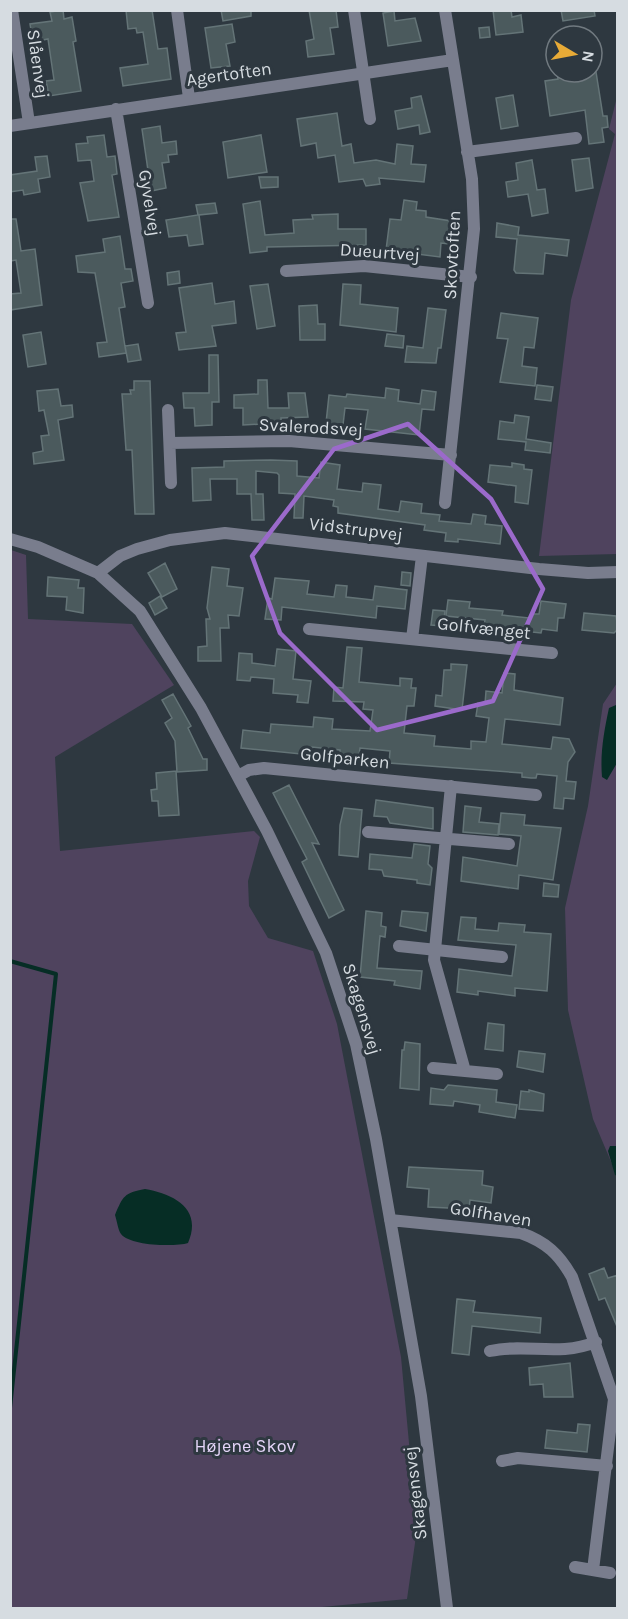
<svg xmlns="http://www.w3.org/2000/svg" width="628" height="1619" font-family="Karla,sans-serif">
<rect width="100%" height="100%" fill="#2e3840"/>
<path fill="#4f435e" d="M617,97V554L539,556L571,300L615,134L609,129Z
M11,550L26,555L28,619L132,624L174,685L55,757L60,851L254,831L260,837L248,881L249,906L268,938L313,951L337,1024L401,1357L417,1529L407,1599L311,1608H11Z
M617,683V1176L593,1119L568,1010L565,908L588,806L603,704Z"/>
<path fill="#062d25" d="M616,705L617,763L607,780L602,777C600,754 604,731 609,708Z
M610,1146H617V1176L615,1175L608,1151Z
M145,1189C173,1194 203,1208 188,1243C175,1247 130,1246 121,1234C118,1230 117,1221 115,1215C123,1196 124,1193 145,1189Z"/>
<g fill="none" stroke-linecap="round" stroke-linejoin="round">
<path stroke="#062d25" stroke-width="4" d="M10,961L56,974L10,1408"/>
</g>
<path fill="#4b5a5d" stroke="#647477" stroke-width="1.5" d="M63,10L64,19L72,17L76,41L73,42L81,91L49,96L46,81L54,80L48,39L33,42L30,24L52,21L50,12Z
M126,10H152L158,49L167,48L171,79L123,86L120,68L148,64L143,32L137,33L136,28L128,29Z
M221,10H251V16L223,21Z
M309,10H336L338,27L330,28L334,54L308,57L306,41L314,39Z
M493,10H511L512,17L521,15L523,32L496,35Z
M561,10H594L595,16L563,21Z
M394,11L395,21L415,18L421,41L388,46L383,13Z
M232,24L235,42L226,44L230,66L211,68L205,28Z
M489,27L490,37L480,38L479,28Z
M557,72H596L603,116H607L608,127L602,128L604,142L589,144L585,110L550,116L545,81L558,79Z
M513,95L518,126L501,129L496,98Z
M421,96L430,132L420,134L419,125L398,129L395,111L412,108L411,98Z
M337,113L342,146L351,144L354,163L376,160L395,164L397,144L413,146L411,164L426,165L424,182L379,178L380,184L366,186L363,179L339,182L335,155L318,158L316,143L301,146L297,119Z
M160,126L162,143L176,141L177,154L168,155L169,162L162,163L166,188L151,191L142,129Z
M104,135L107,157L115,156L117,174L112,175L119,217L88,221L80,183L94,181L91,160L78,161L76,144L88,143L87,137Z
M261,135L267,172L228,178L223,142Z
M47,156L50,177L38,179L40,192L24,195L23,190L10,192V175L37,171L35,157Z
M589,158L593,188L576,191L572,160Z
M532,160L537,190L545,189L548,213L532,216L528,194L508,197L506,182L518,180L516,163Z
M259,177H278V187L261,188Z
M404,200L417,202L416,210L426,211V217L451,221L449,244L441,243L440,257L386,250L390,219L401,220Z
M260,201L265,235L294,233L293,220L313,219L312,215L338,214V229H366V245L267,247V251L250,253L243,204Z
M215,203L217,213L199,215L203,244L189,246L187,235L169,237L166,220L198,215L196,205Z
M10,219H16L21,251L35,249L42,305L10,310V294L21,293L16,260L10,261Z
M497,223L519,227L518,235L569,240L567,256L545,253L543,274L516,273L514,270L517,239L496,237Z
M120,236L125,269H131L133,281L121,283L125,307L119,308L126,353L99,357L97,343L107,342L95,273L78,272L76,256L105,252L103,239Z
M179,271L180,283L168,285L167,273Z
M212,283L215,304L234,301L236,323L212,326L216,346L179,350L176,333L186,332L179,288Z
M268,284L275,326L257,329L250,286Z
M343,284L361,285L360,304L398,308L396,332L340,325Z
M317,305L318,324H325V340H300L299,306Z
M428,308L446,310L441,348H438L436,363L405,362L407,346L423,348Z
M501,313L538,318L534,348L524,347L522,366L537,368L535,386L500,382L508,339L497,338Z
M41,332L46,364L28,367L23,335Z
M387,334L404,336L403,348L385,346Z
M138,344L141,360L128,362L125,346Z
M209,355H218L219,402H212V425L195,426L194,408H184L183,393H209Z
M258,380H267L268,408H289L288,393H305L308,417L281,418V423L243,425V408H234V395L258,394Z
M134,381H150L154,514H135L132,450H126L122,394H131L130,390H134Z
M537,385L553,387L551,401L535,399Z
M386,388L399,390L398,401L420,404L422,390L436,392L434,410L422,409L419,435L365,429L368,410L345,408L343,425L326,423L329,395L346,397L347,394L385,398Z
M58,389L61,406L72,405L73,417L58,420L64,460L34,464L33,453L43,451L41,436L49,435L44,410L39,411L37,391Z
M515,415L529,417L526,439L551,443L550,453L525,450L526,442L498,439L500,421L514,423Z
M271,460L297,461V476L319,478L321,462L340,465L337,489L362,492L363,483L381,485L378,509L399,512L401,501L422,504L421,513L440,515L439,521L471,524L473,514L486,516L485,524L502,526L500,544L458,539V542L445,541L446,533L424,530L425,525L338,513V507L333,506L334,500L304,496L303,518H294L295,494L279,493V475L277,473L256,471V494H263L264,520H252L251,494H237V479H210L211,500L193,501L192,468L224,467V461Z
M512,463L524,465V469L532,470L528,504L515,502L516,486L488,482L490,465L512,467Z
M165,563L177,589L162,597L148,573Z
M212,567L229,569L227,586L243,588L239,616L228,615L229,628H220L221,661H198V647L207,646L206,619H210L207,608Z
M402,572L411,573L410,586L401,585Z
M48,577L79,580L78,588H84L83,613L66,610L67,597L47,596Z
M275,578L309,581L307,594L334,597L336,585L347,586L346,597L373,600L375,586L407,590L405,609L377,606L376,618L282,607L281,620L265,619L268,598L272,599Z
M160,596L167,608L155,615L149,603Z
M448,600L470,602L469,608L503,611L502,615L529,618L531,614H539L541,601L566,604L564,618H558L557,631L542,629L541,633L513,630V632L484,626L485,620L446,616Z
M433,610L445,611L443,626L431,625Z
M584,613L616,616L618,629L614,633L582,630Z
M347,647L362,648L359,682L400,686V678L412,679L411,688H416L414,706H407L404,733L435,736L434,746L471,749V741L486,742L489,718L476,716L478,703L485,704L486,691L502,693L504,673L515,674L514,690L563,698L560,725L505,719L502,744L551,749L553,737L569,739L575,752L568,762L566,781L576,782L574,799L564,798L563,809L554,808L557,776L537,774L536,778H531L522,777V773L389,763L390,751L360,748L358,763L344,761V757H340V750L312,747L311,755L241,748L243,730L270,733L271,724L313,727L314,717L333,719L332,729L370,731L373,710L363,709L364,702L333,701L334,687L343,688Z
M277,649L296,651L293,679L311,681L308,703L297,702L298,695L273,693L274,679L251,677L250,681L237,680L239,653L252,654V663L275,666Z
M451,664L467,665L462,710L435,706L436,695L442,696L444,670H451Z
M173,694L191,726L188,728L203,759H207V770L177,772L175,741L165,723L172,718L162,700Z
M176,771L179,815L159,816L158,801H152L151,790L157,789L156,773Z
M289,785L319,844L312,843L344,910L329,918L302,862L307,859L273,793Z
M376,800L433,808V829L390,823L387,817L374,816Z
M465,806L481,808L479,822L499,824L498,835L463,832Z
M344,808L362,810L358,857L339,855L340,825Z
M501,813L525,815L524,825L561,828L553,880L519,875L518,889L461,881L463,857L517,866L521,836L499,834Z
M414,844L430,846L428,864L432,868L430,885L417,883V880L384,876L382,870L369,869L370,854L412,858Z
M544,883L559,885L558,897L543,896Z
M366,911L382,913L381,926L386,927L385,937L380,936L377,968L422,971L420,989L394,985L395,981L360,977Z
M402,911L428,913L426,931L400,926Z
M461,917L476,918L475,929L498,931L499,923L525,925L524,932L551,934L547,991L515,988V996L478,991V995L457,992L459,969L512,976L516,945L458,940Z
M488,1023L504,1025L503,1051L485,1049Z
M405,1042L420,1044L419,1090L400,1088L402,1050H404Z
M519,1051L545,1054L543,1072L517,1067Z
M448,1085L497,1090L496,1102L517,1105L515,1118L479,1112L480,1105L454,1101L453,1106L430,1104L431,1088L444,1090Z
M529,1090L544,1094L543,1111L519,1109L521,1091L529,1092Z
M409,1167L483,1171L482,1185L493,1187L491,1203L470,1200L469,1209L428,1207L429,1189L407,1187Z
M604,1268L608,1278L618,1275V1329L605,1298L599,1300L589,1274Z
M457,1299L475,1301L473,1312L541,1318L540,1333L472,1326L469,1355L452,1353Z
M570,1363L573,1397H544L543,1384L530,1385L529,1368Z
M578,1424L590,1425L587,1452L545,1448L547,1430L577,1433Z"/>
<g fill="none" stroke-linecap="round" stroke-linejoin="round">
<path stroke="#797d8d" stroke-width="12" d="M12,10L29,123
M177,10L189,98
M354,10L370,119
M116,109L148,303
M10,126L453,60
M467,152L576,138
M286,271L364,266L471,277
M168,410L171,483
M170,443L289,441L451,455
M445,503L474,229L472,179L445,10
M10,539L38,547L98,573L140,611L201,708L267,831L326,953L356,1044L376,1139L421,1396L447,1608
M98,573L120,556L137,549L170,540L225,533L539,569L588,573L618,572
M309,629L552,653
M412,639L422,556
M238,776L249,770L264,768L536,795
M451,786L434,960L465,1071
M368,832L509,844
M399,946L502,957
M433,1068L497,1074
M390,1220L521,1233C546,1242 559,1254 572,1277L614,1399L593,1570
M490,1351C527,1343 558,1357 596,1342
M502,1461L518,1458L607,1466
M575,1567L610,1573"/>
</g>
<path fill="none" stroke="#9b6acb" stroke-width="4.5" stroke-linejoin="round" d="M408,424L491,499L543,589L493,701L377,730L280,633L252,556L334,449Z"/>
<g text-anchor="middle" stroke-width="6" stroke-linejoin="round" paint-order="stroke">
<g font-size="18" fill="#d6dce1" stroke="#2e3840">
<text transform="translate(38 64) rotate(82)" y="6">Slåenvej</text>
<text transform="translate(229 74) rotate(-8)" y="6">Agertoften</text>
<text transform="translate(150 203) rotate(81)" y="6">Gyvelvej</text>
<text transform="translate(380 252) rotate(4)" y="6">Dueurtvej</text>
<text transform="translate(452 255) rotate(-87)" y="6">Skovtoften</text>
<text transform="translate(311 427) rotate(3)" y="6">Svalerodsvej</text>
<text transform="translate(356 529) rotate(7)" y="6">Vidstrupvej</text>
<text transform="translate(484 628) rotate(6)" y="6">Golfvænget</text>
<text transform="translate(345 758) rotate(6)" y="6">Golfparken</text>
<text transform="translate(362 1009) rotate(73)" y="6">Skagensvej</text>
<text transform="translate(491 1214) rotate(9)" y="6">Golfhaven</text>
<text transform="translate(415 1493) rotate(-97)" y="6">Skagensvej</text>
</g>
<g font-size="18" fill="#e5d5f9" stroke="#2e3840">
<text x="245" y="1452">Højene Skov</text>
</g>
</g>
<rect width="628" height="1619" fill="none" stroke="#d6dce1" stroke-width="24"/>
<g transform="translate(574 54) rotate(100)"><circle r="28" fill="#2e3840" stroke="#717a80" stroke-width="1.5"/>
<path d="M0-4.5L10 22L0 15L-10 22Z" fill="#e8ab37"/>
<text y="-9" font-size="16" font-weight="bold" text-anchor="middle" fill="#d6dce1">N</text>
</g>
</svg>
